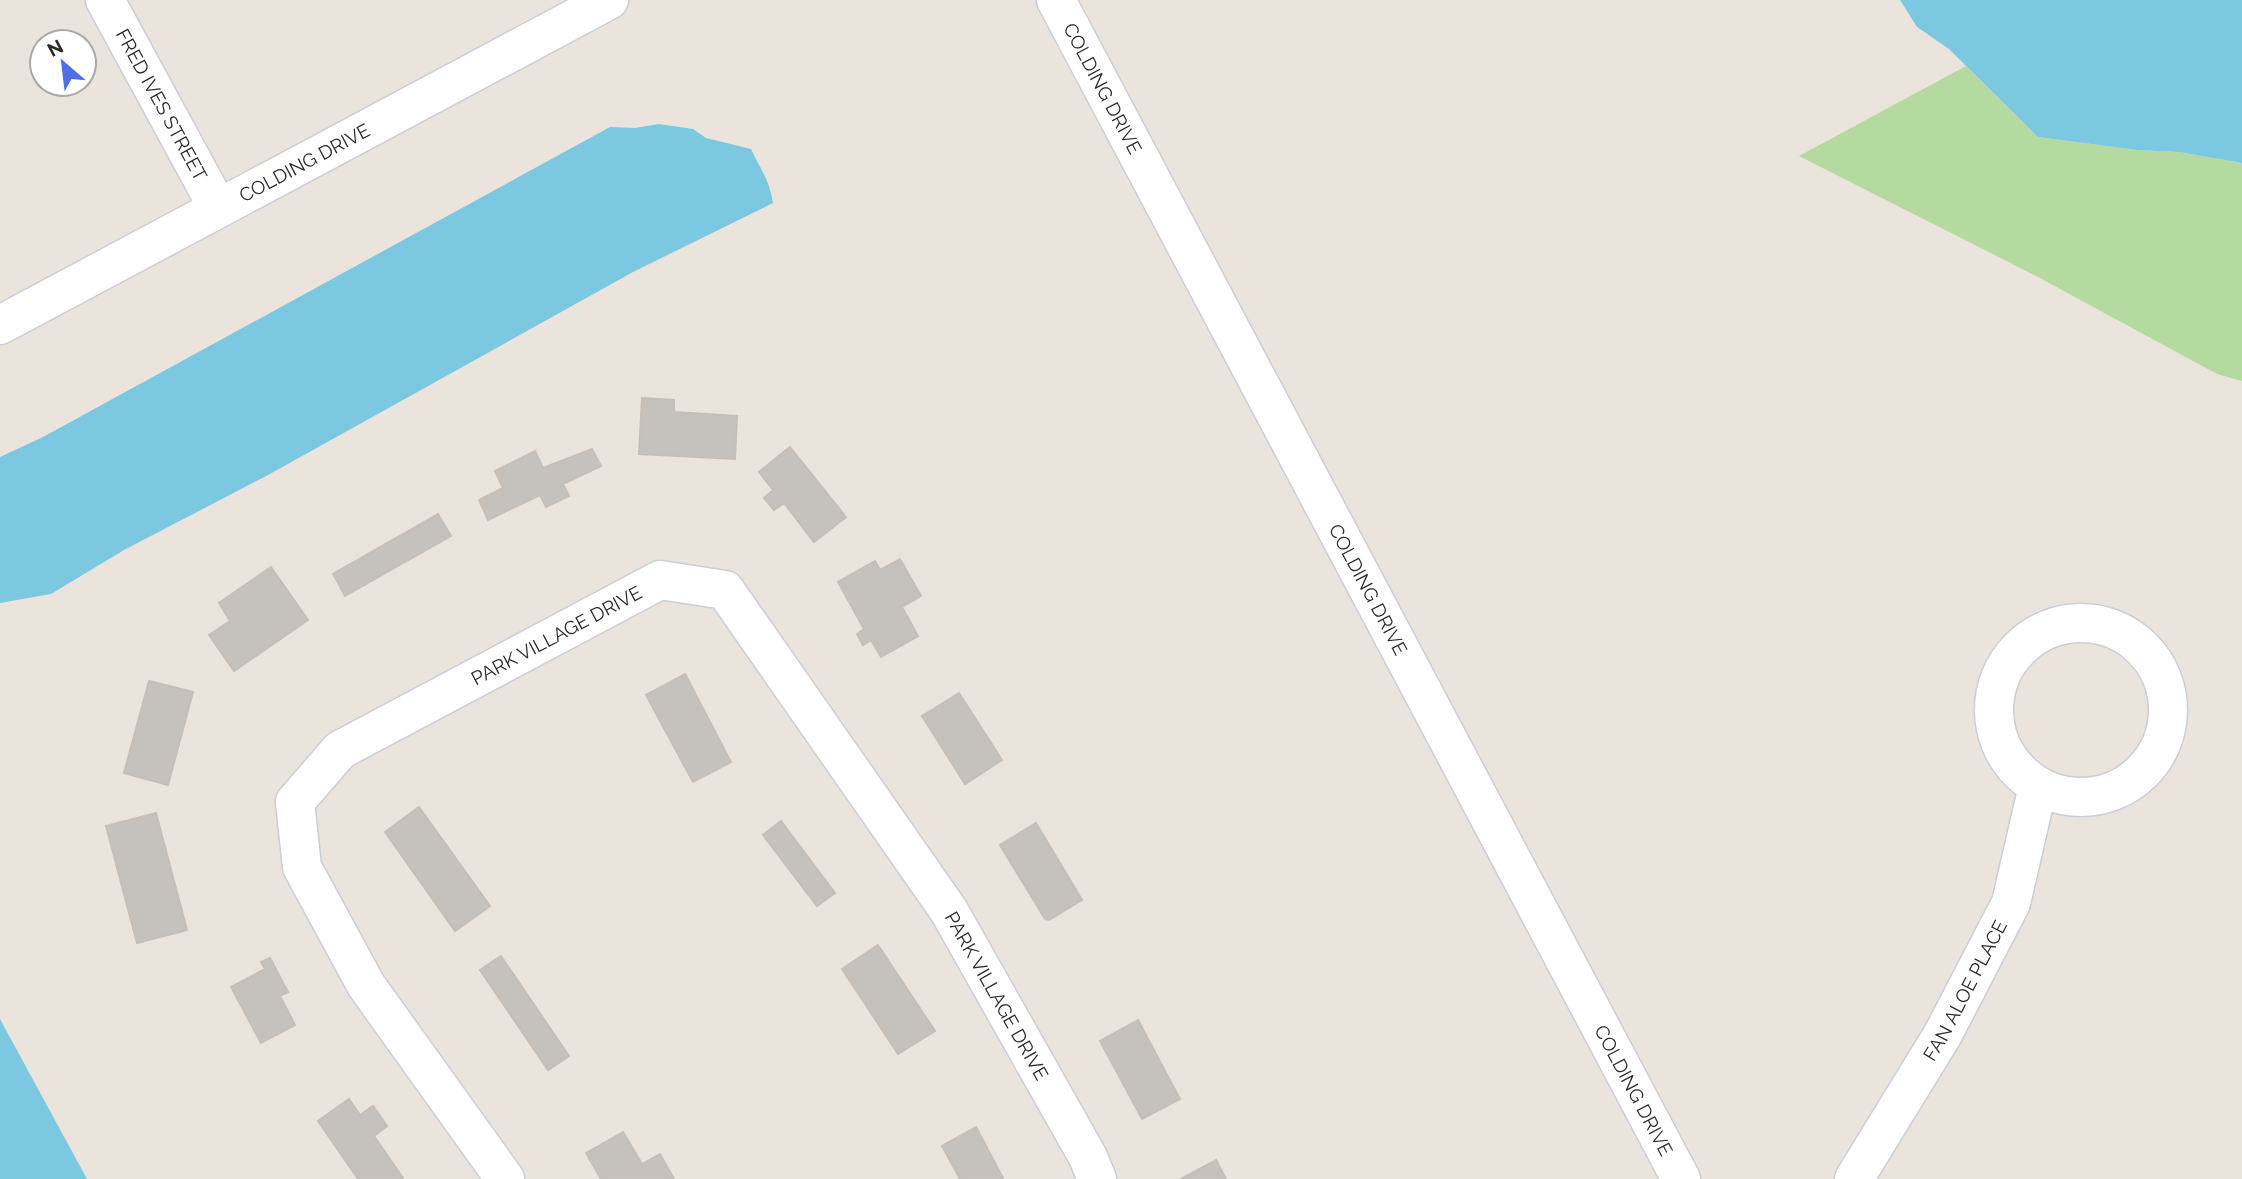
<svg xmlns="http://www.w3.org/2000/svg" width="2242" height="1179" font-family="Raleway,sans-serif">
<rect width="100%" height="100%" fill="#eae4dd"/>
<path fill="#b5da9f" d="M1966,66L2038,137L2137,150L2179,152L2242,163V381L2217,374L2038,277L1799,156Z"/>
<path fill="#7cc8e0" d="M1900,0H2242V163L2179,152L2137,150L2038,137L1949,49L1917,27Z
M659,124L693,129L706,138L751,149C761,170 769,179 773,203L633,272L268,475L124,550L51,594L0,603V457L43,437L610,127L635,128Z
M0,1019L87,1179H0Z"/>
<path fill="#c5c1bc" stroke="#c5bfb7" stroke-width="2" d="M642,398L674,400V412L737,416L735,459L639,454Z
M790,447L846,517L814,542L784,503L774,510L764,498L773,490L759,472Z
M592,449L601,466L563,484L569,496L546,507L540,495L488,520L479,500L503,488L495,471L535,451L543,468Z
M438,514L451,536L345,596L333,574Z
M900,559L921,596L902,607L918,636L881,657L871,640L863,645L857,634L864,629L838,582L875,561L880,570Z
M271,567L308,620L234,671L209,635L230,621L219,603Z
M685,674L731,762L693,782L646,695Z
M149,681L193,692L168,785L124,773Z
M959,693L1002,760L965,784L922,716Z
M419,807L490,906L455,931L385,832Z
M156,813L187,930L137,943L106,826Z
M781,821L835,893L817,906L763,835Z
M1036,823L1082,900L1049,920L1045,919L1000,845Z
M878,945L935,1031L898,1054L842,969Z
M501,956L569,1056L548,1070L480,970Z
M270,958L288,992L280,996L295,1025L261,1043L231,987L265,969L261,962Z
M1138,1020L1180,1099L1142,1119L1100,1041Z
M349,1099L360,1115L373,1106L387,1126L374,1136L403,1178L402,1179H358L318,1121Z
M976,1127L1003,1178L1001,1179H960L942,1146Z
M623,1132L642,1164L660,1154L674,1179H601L586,1153Z
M1216,1160L1226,1179H1181Z"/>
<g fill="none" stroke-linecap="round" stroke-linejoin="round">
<defs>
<g id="minor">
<path id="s1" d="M105,0L218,208"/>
<path id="s2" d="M1056,0L1681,1179"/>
<path id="s3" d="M0,325L609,0"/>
<circle cx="2081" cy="710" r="87"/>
<path id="s4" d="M505,1179L366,985L302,867L295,802L340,750L660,580L725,590L949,911L1088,1157L1097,1179"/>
<path id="s5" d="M1854,1179L1943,1034L2011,903L2038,786"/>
</g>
</defs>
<use href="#minor" stroke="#cbced9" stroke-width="41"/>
<use href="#minor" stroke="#fff" stroke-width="38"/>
</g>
<g text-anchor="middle" stroke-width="7" stroke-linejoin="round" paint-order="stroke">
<g font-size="19" fill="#292929" stroke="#fff">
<text dy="7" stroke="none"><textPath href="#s2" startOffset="100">COLDING DRIVE</textPath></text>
<text dy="7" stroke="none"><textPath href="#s1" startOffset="119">FRED IVES STREET</textPath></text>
<text dy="7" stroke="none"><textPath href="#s3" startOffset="345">COLDING DRIVE</textPath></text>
<text dy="7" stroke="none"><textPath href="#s2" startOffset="667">COLDING DRIVE</textPath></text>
<text dy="7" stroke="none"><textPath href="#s4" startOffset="752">PARK VILLAGE DRIVE</textPath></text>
<text dy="7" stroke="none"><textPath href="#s5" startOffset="219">FAN ALOE PLACE</textPath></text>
<text dy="7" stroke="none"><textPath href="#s4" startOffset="1424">PARK VILLAGE DRIVE</textPath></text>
<text dy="7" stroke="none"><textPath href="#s2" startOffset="1234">COLDING DRIVE</textPath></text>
</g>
</g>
<g transform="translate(63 63) rotate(332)"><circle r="33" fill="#ffffff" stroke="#a9a9a9" stroke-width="2"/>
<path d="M0-5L12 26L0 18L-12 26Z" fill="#4f6fe4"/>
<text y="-10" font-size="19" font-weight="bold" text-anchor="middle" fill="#292929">N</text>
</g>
</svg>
